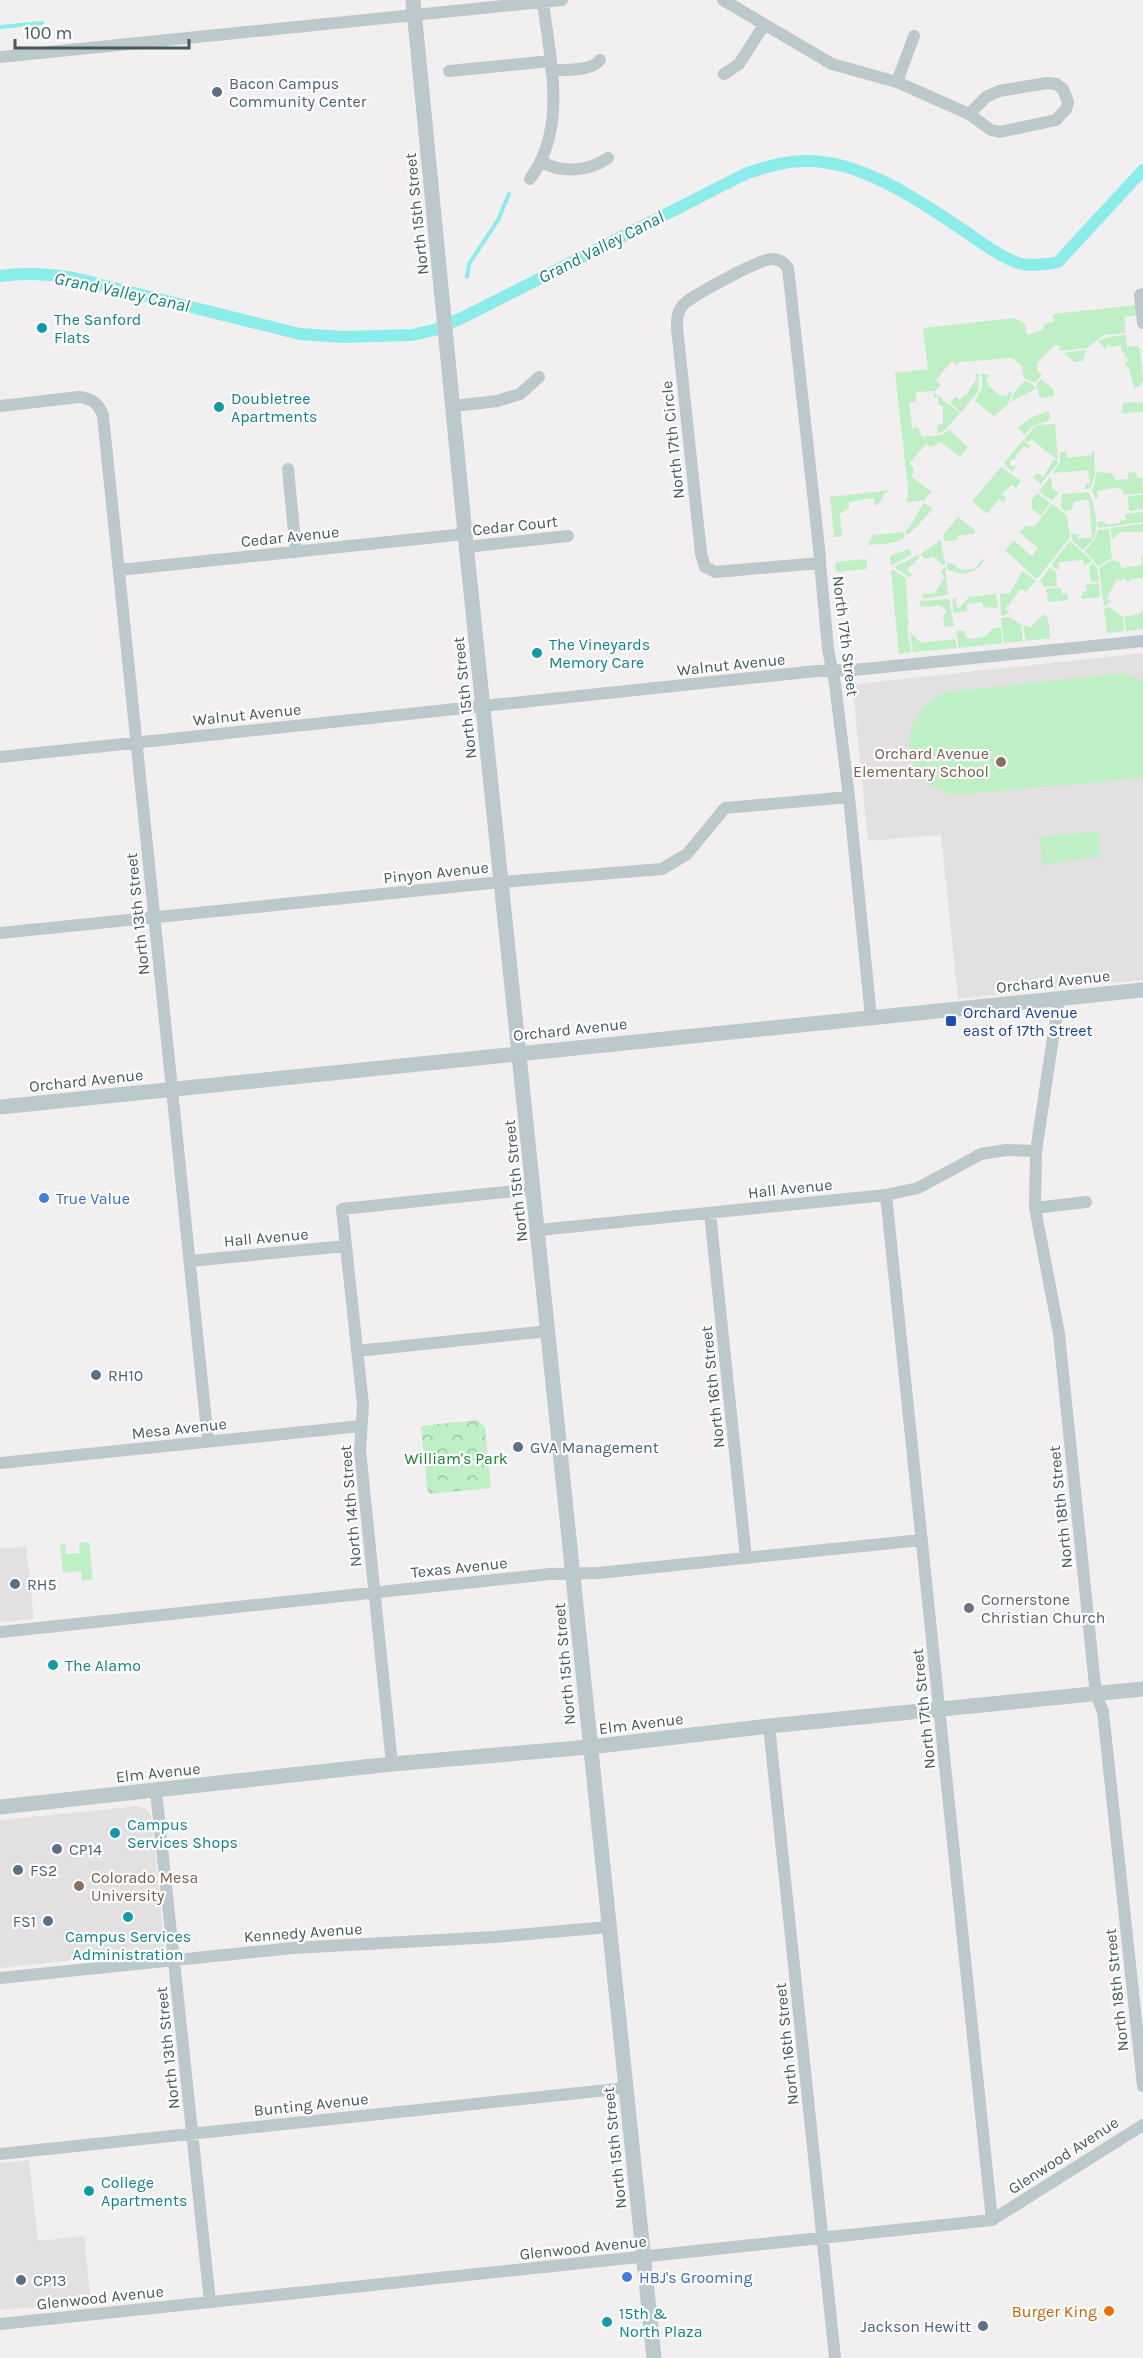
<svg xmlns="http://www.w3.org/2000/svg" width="1143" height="2358" font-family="Karla,sans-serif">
<defs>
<pattern id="park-crowns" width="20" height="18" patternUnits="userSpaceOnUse" patternTransform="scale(1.5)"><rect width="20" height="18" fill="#beefc5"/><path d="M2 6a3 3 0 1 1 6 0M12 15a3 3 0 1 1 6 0" fill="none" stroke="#9cc4a3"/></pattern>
</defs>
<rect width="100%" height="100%" fill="#f2eff0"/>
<path fill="#e3e0e2" d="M1143,653V980L958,999L941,835L868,841L853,690L857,684Z
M26,1546L34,1619L0,1622V1549Z
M139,1806L149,1811L153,1828L164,1944L162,1948L158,1951L0,1968V1820Z
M29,2160L38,2241L84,2236L91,2303L0,2310V2163Z"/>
<path fill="#beefc5" d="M1137,305L1138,315L1124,317L1126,333L1104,335L1087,348L1060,351L1059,346L1054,345L1037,363V370L1042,374L1035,383L1024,378L1022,366L1012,358L960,362L957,365L952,361L936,380L941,385L935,391L916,392V402L909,403L912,428L918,427L922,437L941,435L950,430L968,447L960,457L941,442L931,447L926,444L909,464L914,468L912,477L931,492L924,500L907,502L908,488L895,373L928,369L923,328L1015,318L1025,324L1026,332L1028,335L1043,330L1044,324L1054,322L1053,314Z
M1126,335L1127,347L1137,346L1140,349L1143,380L1140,386L1134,388L1129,368L1125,365L1129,360L1124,356L1125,354L1121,350V345L1112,347L1109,344L1105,349L1098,341L1108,337Z
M1086,350L1083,361L1075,362L1063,353Z
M979,374L978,392L961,412L950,403L956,397L960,400L964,395L966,396L977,378L974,375Z
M982,374H986L989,376L986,380L989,386L999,395L1006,396L1010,392L1012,393L1008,404L994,416L975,401L982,388Z
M1041,379L1053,389L1054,396L1040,398L1036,385Z
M1024,381L1033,384L1035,389L1011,402L1014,393Z
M933,392L960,413L946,429L938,434L937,425L943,424V406H939L938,397H934Z
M1136,402L1143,403V412L1122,413L1123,403Z
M1049,411L1050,420C1037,425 1034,423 1024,435L1018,427L1035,416Z
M1054,424H1055L1058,460L1031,439L1028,442L1024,439L1037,425Z
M1023,440L1030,446L1028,449L1024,446L1016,455V459L1010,460L1011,466H1016L1012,472L1004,463Z
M1092,451H1094L1095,474L1090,489H1085V485L1090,482L1088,470L1053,473L1060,462V452H1066L1067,458L1092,455Z
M1054,459L1058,462L1057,464L1041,484L1033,478L1037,473L1043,477Z
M1001,467L1021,481L1016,488L1011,485L1002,494L1006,498L1003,502L999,499L987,514L972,501Z
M1097,472L1112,473L1115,480L1128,479V473L1136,472L1137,478H1142L1143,493L1123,495L1122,489C1113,486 1106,490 1097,491L1098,498H1095L1092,491Z
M1051,476L1052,488L1058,493L1052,501L1039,491Z
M891,490L885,493L878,505H875L874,498L849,502V508L840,514L842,537H834L830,497Z
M1089,492C1093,503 1099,522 1095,534C1094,541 1087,545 1083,550L1072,540L1071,531L1073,535L1078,534V539L1092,537L1089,500L1075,501L1071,510L1065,511L1061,507L1062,494Z
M1037,493L1050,503L1041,516L1032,509V499Z
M1143,495V509L1129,511L1128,496Z
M924,503L932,508V510L908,535L905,531C914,524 917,512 924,503Z
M1052,504L1067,516L1070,537L1038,578H1035L1005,550L1014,541L1032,556L1038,548L1020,533L1025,526H1035Z
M1143,512V522L1098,528L1097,522L1104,521L1106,525L1120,523L1121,520H1126L1125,514Z
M958,517L975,530V534L957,536V540L944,541L943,535Z
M1143,524V532H1120L1112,540L1111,528Z
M1109,529L1112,558L1098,566L1085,551L1095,539L1098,530Z
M903,532L905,537L893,543L868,545L873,535Z
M940,539L945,563L943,565L932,556L926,559L920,554L933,546Z
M1070,541L1092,561L1084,566L1083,560L1059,562V569H1056L1051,565Z
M909,549L912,555L891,565L890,556Z
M918,555L920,556L907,570L913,575L908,577L894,567Z
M1141,556H1143V578L1131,579L1128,582L1123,579L1121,581L1117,579L1107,598L1112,602L1104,606L1099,568L1112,560L1119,562L1122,568L1142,565Z
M985,557C981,573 961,578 947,569V563H951L961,570L974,569Z
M865,559L867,560V569L837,572L835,565L836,562Z
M1093,562L1097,568L1099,581L1091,582L1089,567Z
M945,566L948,595L922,599L923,594L935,593L945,577L941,573Z
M1050,567L1056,572L1057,586L1045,587L1040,581Z
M894,570L906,579L908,621L910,623L907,627L911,652L899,654L891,571Z
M1022,572H1024L1036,581L1026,592L1021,589L1005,609L1010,613L1001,616L1000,594L1010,593Z
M1099,583L1100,597L1081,599L1082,592L1087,591L1086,585Z
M1061,588L1062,594L1067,593L1068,600L1048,602L1046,589Z
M996,594L998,608L983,607L982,602L967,604V611L954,613L952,601L954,598H957L955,602L958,609L969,597Z
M949,599L954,626L945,627L943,616L947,611L938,604L933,607L920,606V601Z
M1110,607L1123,617L1124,631L1107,633L1104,608Z
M1143,609V629L1126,631L1124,617L1139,614Z
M1043,614L1048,618L1050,638L1026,641L1023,627L1025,625L1030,628Z
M1010,617L1021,625L1023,641L1004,643L1001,618Z
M1001,627L1002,643L959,648L956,631H965L966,638L969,639L986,636L993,628Z
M910,632L921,643L955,639L957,648L913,652Z
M1126,673L1143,681V778L956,795C946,792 933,789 926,782C895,750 909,709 946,692Z
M1099,831V857L1042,865L1039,837Z
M89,1542L93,1579L82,1581L81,1571L63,1573L60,1545L65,1544L66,1554L80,1553L79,1543Z"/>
<path fill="url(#park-crowns)" d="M477,1420L485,1427L491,1488L428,1494L421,1426Z"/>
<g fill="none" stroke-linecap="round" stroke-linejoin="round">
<path stroke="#8bedea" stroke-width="4" d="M0,27L42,23
M467,277L469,264L498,220L509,194"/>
<path stroke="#8bedea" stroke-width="12" d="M0,276C25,272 49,274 74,278L300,334L343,337L412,335L434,330L466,316L747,173C767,167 785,161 806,161C860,160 919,200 963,230C978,240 1004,260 1022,264C1035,266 1045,265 1058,262L1143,170"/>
<path stroke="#bbc8cc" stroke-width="12" d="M723,0L832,64L897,82L969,114L991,130L1000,132L1056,120L1066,109L1068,102L1063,89L1056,84L1047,83L999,91L986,97L969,114
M0,57L562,0
M449,71L550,61
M551,71C565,69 591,72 600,60
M724,74L739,64L764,25
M897,82L914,36
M542,162C563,174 589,171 608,158
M530,179C568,127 550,61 543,2
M1143,294L1140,295L1143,323
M0,406L79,397C92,399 99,403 103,416L208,1441
M454,406L497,401L520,394L539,377
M288,469L296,552
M466,547L568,536
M820,563L715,572L705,567L701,553L677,328C677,320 677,313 682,306C689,297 760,259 772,259C779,259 784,262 788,268L820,557V563L828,649L835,684L849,797L871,1017
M119,570L465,534
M0,757L817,671L854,670L1143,641
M0,933L501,882L662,869L687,854L725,808L849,797
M1059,998L1036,1151L1035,1208L1059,1334L1094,1676L1096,1694L1103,1712L1143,2086
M886,1195L992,2220
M1035,1208L1086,1202
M710,1213L746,1558
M539,1230L886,1195L918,1188L981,1154L1006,1150L1036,1151
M190,1261L346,1246
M357,1351L549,1331
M0,1463L361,1426
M0,1632L550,1574L598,1573L922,1540
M769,1726L835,2358
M392,1764L360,1450L363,1405L342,1209L534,1189
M156,1791L210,2302
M0,1978L293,1948L494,1937L609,1927
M0,2154L626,2088
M0,2324L992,2220L1143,2125"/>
<path stroke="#bbc8cc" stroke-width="15" d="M413,0L466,544L654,2358
M0,1107L1143,990
M0,1807L392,1764L590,1747L769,1726L1143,1689"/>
</g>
<g fill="#5c6f8a" stroke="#fff" stroke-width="2">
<circle cx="217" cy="92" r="6"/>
<circle cx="96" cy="1375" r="6"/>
<circle cx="518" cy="1447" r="6"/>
<circle cx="15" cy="1584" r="6"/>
<circle cx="57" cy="1849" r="6"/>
<circle cx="18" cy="1870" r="6"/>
<circle cx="48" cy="1921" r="6"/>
<circle cx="21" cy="2280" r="6"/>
<circle cx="983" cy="2326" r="6"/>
</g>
<g fill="#0f9aa8" stroke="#fff" stroke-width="2">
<circle cx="42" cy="328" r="6"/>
<circle cx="219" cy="407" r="6"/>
<circle cx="537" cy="653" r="6"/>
<circle cx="53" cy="1665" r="6"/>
<circle cx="115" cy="1833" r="6"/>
<circle cx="128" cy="1917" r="6"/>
<circle cx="89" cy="2191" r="6"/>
<circle cx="607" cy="2322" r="6"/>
</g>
<g fill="#8d6e63" stroke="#fff" stroke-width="2">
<circle cx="1001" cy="762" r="6"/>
<circle cx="79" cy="1886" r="6"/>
</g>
<rect fill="#1a4fb4" stroke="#fff" stroke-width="2" x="945" y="1015" width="12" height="12" rx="3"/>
<g fill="#3f7fe0" stroke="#fff" stroke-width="2">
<circle cx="44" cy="1198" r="6"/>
<circle cx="627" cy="2277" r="6"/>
</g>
<circle fill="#6b7280" stroke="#fff" stroke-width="2" cx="969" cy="1608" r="6"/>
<circle fill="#e8710a" stroke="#fff" stroke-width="2" cx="1109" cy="2311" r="6"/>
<g text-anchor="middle" stroke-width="4.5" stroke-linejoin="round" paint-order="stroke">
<g font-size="16" fill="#4e5e75" stroke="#fff" text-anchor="start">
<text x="229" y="89">Bacon Campus<tspan x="229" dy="18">Community Center</tspan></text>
<text x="108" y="1381">RH10</text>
<text x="530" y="1453">GVA Management</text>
<text x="27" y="1590">RH5</text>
<text x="69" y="1855">CP14</text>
<text x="30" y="1876">FS2</text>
<text x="36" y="1927" text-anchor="end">FS1</text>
<text x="33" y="2286">CP13</text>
<text x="971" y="2332" text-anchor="end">Jackson Hewitt</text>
</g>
<g font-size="16" fill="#47585d" stroke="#fff">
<text transform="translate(416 214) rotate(-96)" y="6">North 15th Street</text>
<text transform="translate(672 440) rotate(-96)" y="6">North 17th Circle</text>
<text transform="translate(515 525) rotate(-6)" y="6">Cedar Court</text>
<text transform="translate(290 536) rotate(-6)" y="6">Cedar Avenue</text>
<text transform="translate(846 636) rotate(83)" y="6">North 17th Street</text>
<text transform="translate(731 664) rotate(-6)" y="6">Walnut Avenue</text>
<text transform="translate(464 698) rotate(-96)" y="6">North 15th Street</text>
<text transform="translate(247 714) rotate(-6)" y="6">Walnut Avenue</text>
<text transform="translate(436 872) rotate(-6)" y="6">Pinyon Avenue</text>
<text transform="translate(137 914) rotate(-96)" y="6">North 13th Street</text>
<text transform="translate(1053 981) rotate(-6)" y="6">Orchard Avenue</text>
<text transform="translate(570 1029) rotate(-6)" y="6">Orchard Avenue</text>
<text transform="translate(86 1080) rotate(-6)" y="6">Orchard Avenue</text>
<text transform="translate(515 1181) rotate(-96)" y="6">North 15th Street</text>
<text transform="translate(790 1188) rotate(-6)" y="6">Hall Avenue</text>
<text transform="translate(266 1237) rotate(-5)" y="6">Hall Avenue</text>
<text transform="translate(712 1387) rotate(-96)" y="6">North 16th Street</text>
<text transform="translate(179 1428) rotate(-6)" y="6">Mesa Avenue</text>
<text transform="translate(350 1506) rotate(-95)" y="6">North 14th Street</text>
<text transform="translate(1060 1507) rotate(-96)" y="6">North 18th Street</text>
<text transform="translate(459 1567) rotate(-6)" y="6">Texas Avenue</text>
<text transform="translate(564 1664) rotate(-95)" y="6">North 15th Street</text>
<text transform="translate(923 1709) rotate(-96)" y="6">North 17th Street</text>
<text transform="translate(641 1723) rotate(-7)" y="6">Elm Avenue</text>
<text transform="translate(158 1772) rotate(-6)" y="6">Elm Avenue</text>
<text transform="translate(303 1932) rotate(-4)" y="6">Kennedy Avenue</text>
<text transform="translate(1116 1990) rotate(-96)" y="6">North 18th Street</text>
<text transform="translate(786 2044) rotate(-96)" y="6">North 16th Street</text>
<text transform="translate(167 2048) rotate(-96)" y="6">North 13th Street</text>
<text transform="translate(311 2104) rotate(-6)" y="6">Bunting Avenue</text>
<text transform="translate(614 2148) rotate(-96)" y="6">North 15th Street</text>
<text transform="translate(1063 2155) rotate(-33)" y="6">Glenwood Avenue</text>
<text transform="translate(583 2247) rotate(-6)" y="6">Glenwood Avenue</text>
<text transform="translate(100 2297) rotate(-6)" y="6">Glenwood Avenue</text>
</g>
<g font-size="16" fill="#0d838f" stroke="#fff" text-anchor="start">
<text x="54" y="325">The Sanford<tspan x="54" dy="18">Flats</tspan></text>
<text x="231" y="404">Doubletree<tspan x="231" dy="18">Apartments</tspan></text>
<text x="549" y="650">The Vineyards<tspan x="549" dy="18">Memory Care</tspan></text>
<text x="65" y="1671">The Alamo</text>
<text x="127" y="1830">Campus<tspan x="127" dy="18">Services Shops</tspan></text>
<text x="128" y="1942" text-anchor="middle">Campus Services<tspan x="128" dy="18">Administration</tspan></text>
<text x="101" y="2188">College<tspan x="101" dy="18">Apartments</tspan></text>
<text x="619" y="2319">15th &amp;<tspan x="619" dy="18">North Plaza</tspan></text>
</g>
<g font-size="16" fill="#785e54" stroke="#fff" text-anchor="end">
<text x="989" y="759">Orchard Avenue<tspan x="989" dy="18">Elementary School</tspan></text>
<text x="91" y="1883" text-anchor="start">Colorado Mesa<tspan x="91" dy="18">University</tspan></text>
</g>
<g font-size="16" fill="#164399" stroke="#fff" text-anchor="start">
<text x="963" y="1018">Orchard Avenue<tspan x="963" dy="18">east of 17th Street</tspan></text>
</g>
<g font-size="16" fill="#366cbe" stroke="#fff" text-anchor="start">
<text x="56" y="1204">True Value</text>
<text x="639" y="2283">HBJ's Grooming</text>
</g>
<g font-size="16" fill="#178032" stroke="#fff">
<text x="456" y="1464">William's Park</text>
</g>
<g font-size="16" fill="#5b616d" stroke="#fff" text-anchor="start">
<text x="981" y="1605">Cornerstone<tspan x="981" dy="18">Christian Church</tspan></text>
</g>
<g font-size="16" fill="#c56008" stroke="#fff" text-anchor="end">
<text x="1097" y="2317">Burger King</text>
</g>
<g font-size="18" font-style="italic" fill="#0e7e7b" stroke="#fff">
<text transform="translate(601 247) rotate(-27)" y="6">Grand Valley Canal</text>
<text transform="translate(122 292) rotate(12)" y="6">Grand Valley Canal</text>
</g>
</g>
<path d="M15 39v9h174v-9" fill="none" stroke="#47585d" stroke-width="3"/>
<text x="24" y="39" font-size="18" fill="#47585d" stroke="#ffffff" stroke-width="4.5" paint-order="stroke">100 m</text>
</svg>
